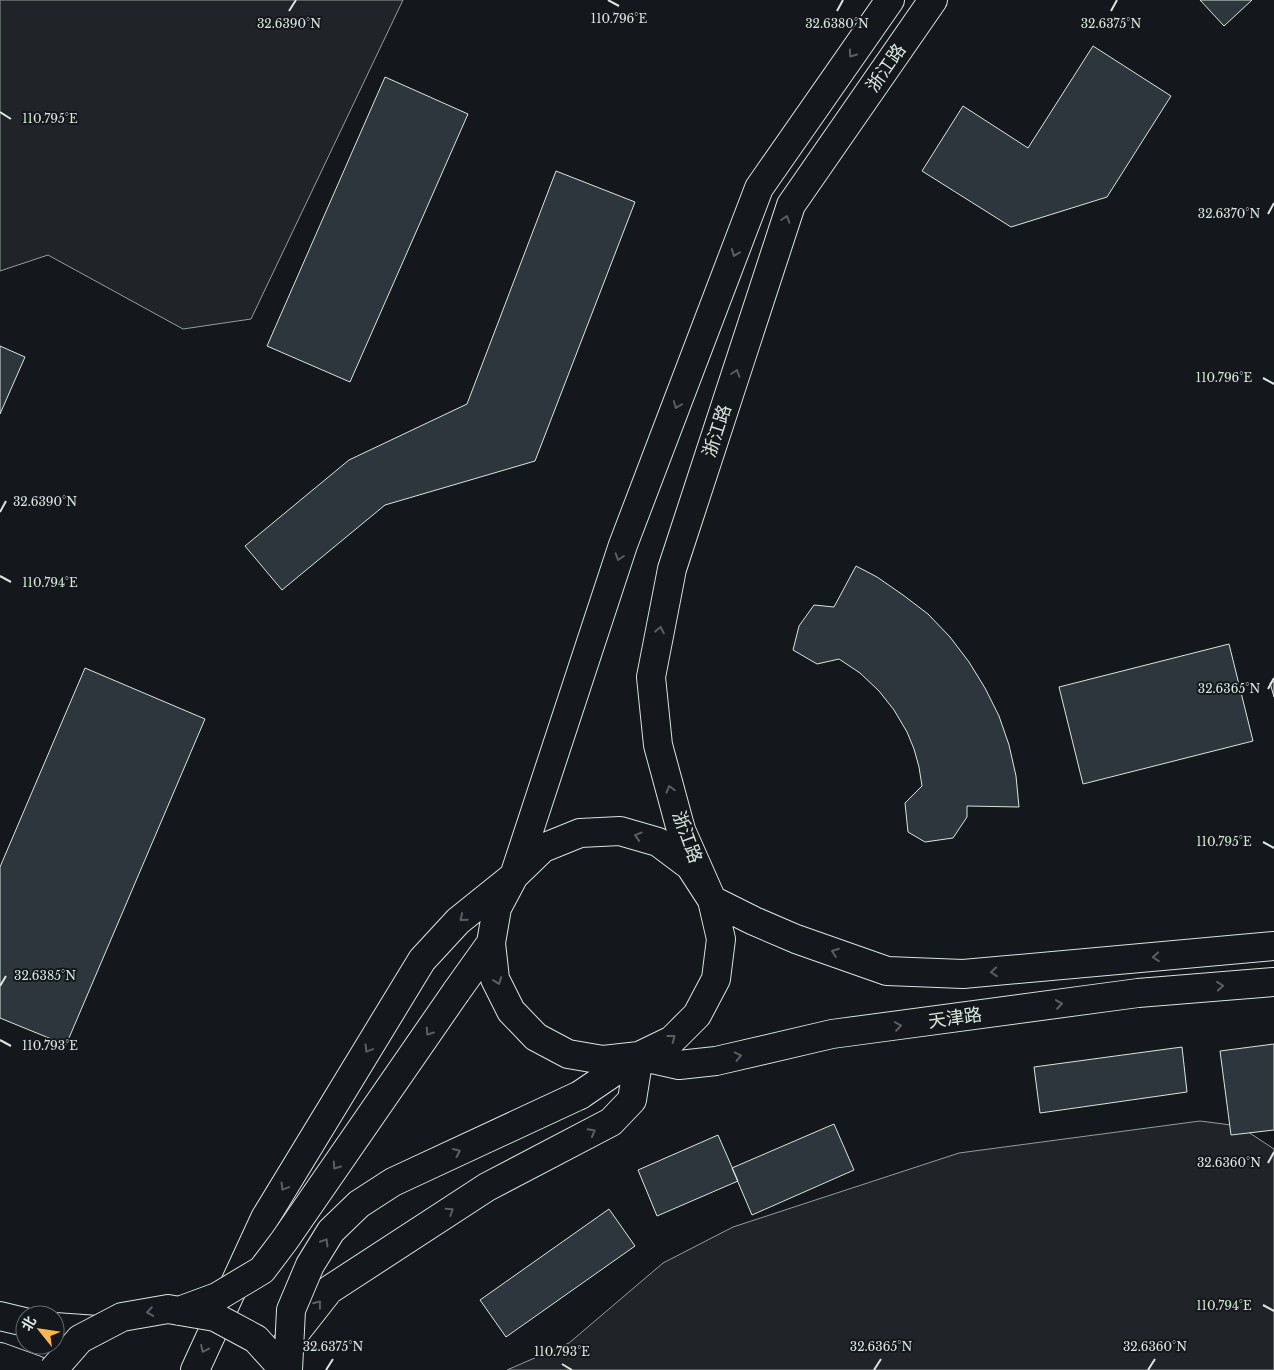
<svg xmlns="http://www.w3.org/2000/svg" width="1274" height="1370" font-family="'Libre Baskerville','Noto Sans SC',serif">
<rect width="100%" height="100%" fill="#14181c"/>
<path fill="#202428" stroke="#939e99" d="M0,0H403L251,319L183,329L48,255L0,271Z
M1200,1121L1239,1126L1274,1149V1370H507L569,1343L663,1263L733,1227L959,1153Z"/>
<path fill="#2c363c" stroke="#d8e6dc" d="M1200,0H1252L1224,26Z
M1093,46L1171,96L1107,197L1011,227L922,171L963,106L1028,148Z
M385,77L468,114L350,382L267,346Z
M556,171L635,202L535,461L385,505L282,590L245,546L349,460L467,404Z
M0,346L25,357L0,414Z
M856,566L877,577L903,595L928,614L950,637L969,662L985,688L999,716L1009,745L1016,776L1019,807L967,806V817L953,838L925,842L908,832L905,803L922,786L919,767L914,749L907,732L894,710L879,691L860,673L839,659L817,664L793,650L799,626L814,605L834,607Z
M1229,644L1253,741L1083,784L1059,687Z
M85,668L205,719L66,1045L0,1018V867Z
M1274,681V697L1270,683Z
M1274,1044V1130L1231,1135L1220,1051Z
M1182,1047L1187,1092L1040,1113L1034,1067Z
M834,1124L854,1170L752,1215L732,1168Z
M718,1135L738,1181L657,1216L638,1170Z
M609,1209L635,1246L506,1337L480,1300Z"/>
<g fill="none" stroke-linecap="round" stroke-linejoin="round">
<defs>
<path id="primary" d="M712,900L690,866L658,842L620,831L580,833L543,848L514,876L497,908L491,943L495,979L511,1011L536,1037L568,1054L603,1060L639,1056L672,1040L697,1015L716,979L721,939L712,900L681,830L658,745L651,677L672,569L791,205L933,0
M712,900L754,921L796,939L887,971L963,974L1274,946
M456,992L491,943
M639,1056L679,1065L716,1061L832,1034L1138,993L1274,982
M580,1095L633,1059
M0,1316L25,1322
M55,1327L97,1330
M281,1351L329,1290L487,1187L611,1122L632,1100L639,1056
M0,1357L36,1370
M195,1370L265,1218L422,960L458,921L514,876L623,545L759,188L890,0"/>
</defs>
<use href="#primary" stroke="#d8e6dc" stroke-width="30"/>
<use href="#primary" stroke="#14181c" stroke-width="28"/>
<defs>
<path id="primary-bridge" d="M179,1311L217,1297L262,1270L284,1241L456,992
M53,1370L80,1339L122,1317L168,1309L215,1317L256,1339L284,1370
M288,1370L291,1310L310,1265L331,1231L359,1204L393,1182L580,1095"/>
</defs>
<use href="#primary-bridge" stroke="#d8e6dc" stroke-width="30" stroke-linecap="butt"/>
<use href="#primary-bridge" stroke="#14181c" stroke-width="28"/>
</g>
<defs><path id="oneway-chevron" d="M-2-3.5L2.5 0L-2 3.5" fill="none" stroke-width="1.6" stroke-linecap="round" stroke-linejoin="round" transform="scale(1.25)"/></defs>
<g stroke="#59605f">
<use href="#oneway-chevron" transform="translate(852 54) rotate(125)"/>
<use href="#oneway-chevron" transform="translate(786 219) rotate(-72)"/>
<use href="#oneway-chevron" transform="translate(735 253) rotate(111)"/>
<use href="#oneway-chevron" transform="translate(736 373) rotate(-72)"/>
<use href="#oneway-chevron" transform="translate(677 405) rotate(111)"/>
<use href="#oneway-chevron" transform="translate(619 557) rotate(108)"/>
<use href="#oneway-chevron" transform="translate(660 630) rotate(-79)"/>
<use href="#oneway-chevron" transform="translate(670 789) rotate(-106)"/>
<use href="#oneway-chevron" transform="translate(638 836) rotate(-163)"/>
<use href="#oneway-chevron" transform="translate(463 918) rotate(140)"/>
<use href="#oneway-chevron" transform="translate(835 952) rotate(-160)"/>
<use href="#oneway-chevron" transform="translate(1156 957) rotate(175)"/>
<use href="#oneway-chevron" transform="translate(994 972) rotate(175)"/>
<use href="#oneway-chevron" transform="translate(498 981) rotate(70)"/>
<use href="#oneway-chevron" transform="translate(1220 986) rotate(-5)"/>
<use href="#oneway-chevron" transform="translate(1059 1004) rotate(-8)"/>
<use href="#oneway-chevron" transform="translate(898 1026) rotate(-8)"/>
<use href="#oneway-chevron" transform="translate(429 1032) rotate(125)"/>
<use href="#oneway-chevron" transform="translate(672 1038) rotate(-37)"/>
<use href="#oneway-chevron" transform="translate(368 1049) rotate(121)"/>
<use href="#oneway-chevron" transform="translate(738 1056) rotate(-13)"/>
<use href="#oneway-chevron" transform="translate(592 1132) rotate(-28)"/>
<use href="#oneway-chevron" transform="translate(457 1152) rotate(-25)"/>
<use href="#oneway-chevron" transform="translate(336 1166) rotate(125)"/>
<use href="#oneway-chevron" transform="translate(284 1187) rotate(121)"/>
<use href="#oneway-chevron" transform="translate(450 1211) rotate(-33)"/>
<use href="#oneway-chevron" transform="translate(325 1242) rotate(-58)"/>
<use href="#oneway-chevron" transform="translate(318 1304) rotate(-52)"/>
<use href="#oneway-chevron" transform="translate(150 1312) rotate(171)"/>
<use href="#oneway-chevron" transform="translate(204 1349) rotate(115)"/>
</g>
<path fill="none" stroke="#d8e6dc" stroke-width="2" d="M608,0L619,6M289,11L296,0M837,11L843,0M1111,11L1117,0M0,112L11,119M1268,214L1274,203M1263,378L1274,384M0,512L6,501M0,576L11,582M1268,689L1274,678M1263,842L1274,848M0,986L6,976M0,1040L11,1046M1268,1163L1274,1152M1263,1305L1274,1311M562,1364L572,1370M326,1370L333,1359M874,1370L881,1359M1148,1370L1155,1359"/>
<g text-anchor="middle" stroke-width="4" stroke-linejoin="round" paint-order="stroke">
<g font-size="18" fill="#d8e6dc" stroke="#14181c">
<text transform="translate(886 68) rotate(-55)" y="6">浙江路</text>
<text transform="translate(717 431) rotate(-72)" y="6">浙江路</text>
<text transform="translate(687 837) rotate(70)" y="6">浙江路</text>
<text transform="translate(955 1018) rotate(-8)" y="6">天津路</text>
</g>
</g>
<g font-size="12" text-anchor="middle" fill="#d8e6dc" stroke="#14181c" stroke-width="4" stroke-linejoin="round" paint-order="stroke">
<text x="619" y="23">110.796°E</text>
<text x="289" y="28">32.6390°N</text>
<text x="837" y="28">32.6380°N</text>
<text x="1111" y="28">32.6375°N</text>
<text x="50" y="123">110.795°E</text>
<text x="1229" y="218">32.6370°N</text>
<text x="1224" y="382">110.796°E</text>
<text x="45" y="506">32.6390°N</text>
<text x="50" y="587">110.794°E</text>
<text x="1229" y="693">32.6365°N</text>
<text x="1224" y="846">110.795°E</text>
<text x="45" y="980">32.6385°N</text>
<text x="50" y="1050">110.793°E</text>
<text x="1229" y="1167">32.6360°N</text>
<text x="1224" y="1310">110.794°E</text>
<text x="333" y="1351">32.6375°N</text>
<text x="881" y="1351">32.6365°N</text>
<text x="1155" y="1351">32.6360°N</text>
<text x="562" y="1356">110.793°E</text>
</g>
<g transform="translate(40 1330) rotate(300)"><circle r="24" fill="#14181c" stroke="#626a69"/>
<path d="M0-4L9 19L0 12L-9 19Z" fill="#ffb74d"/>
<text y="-8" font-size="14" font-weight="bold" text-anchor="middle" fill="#d8e6dc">北</text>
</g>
</svg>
